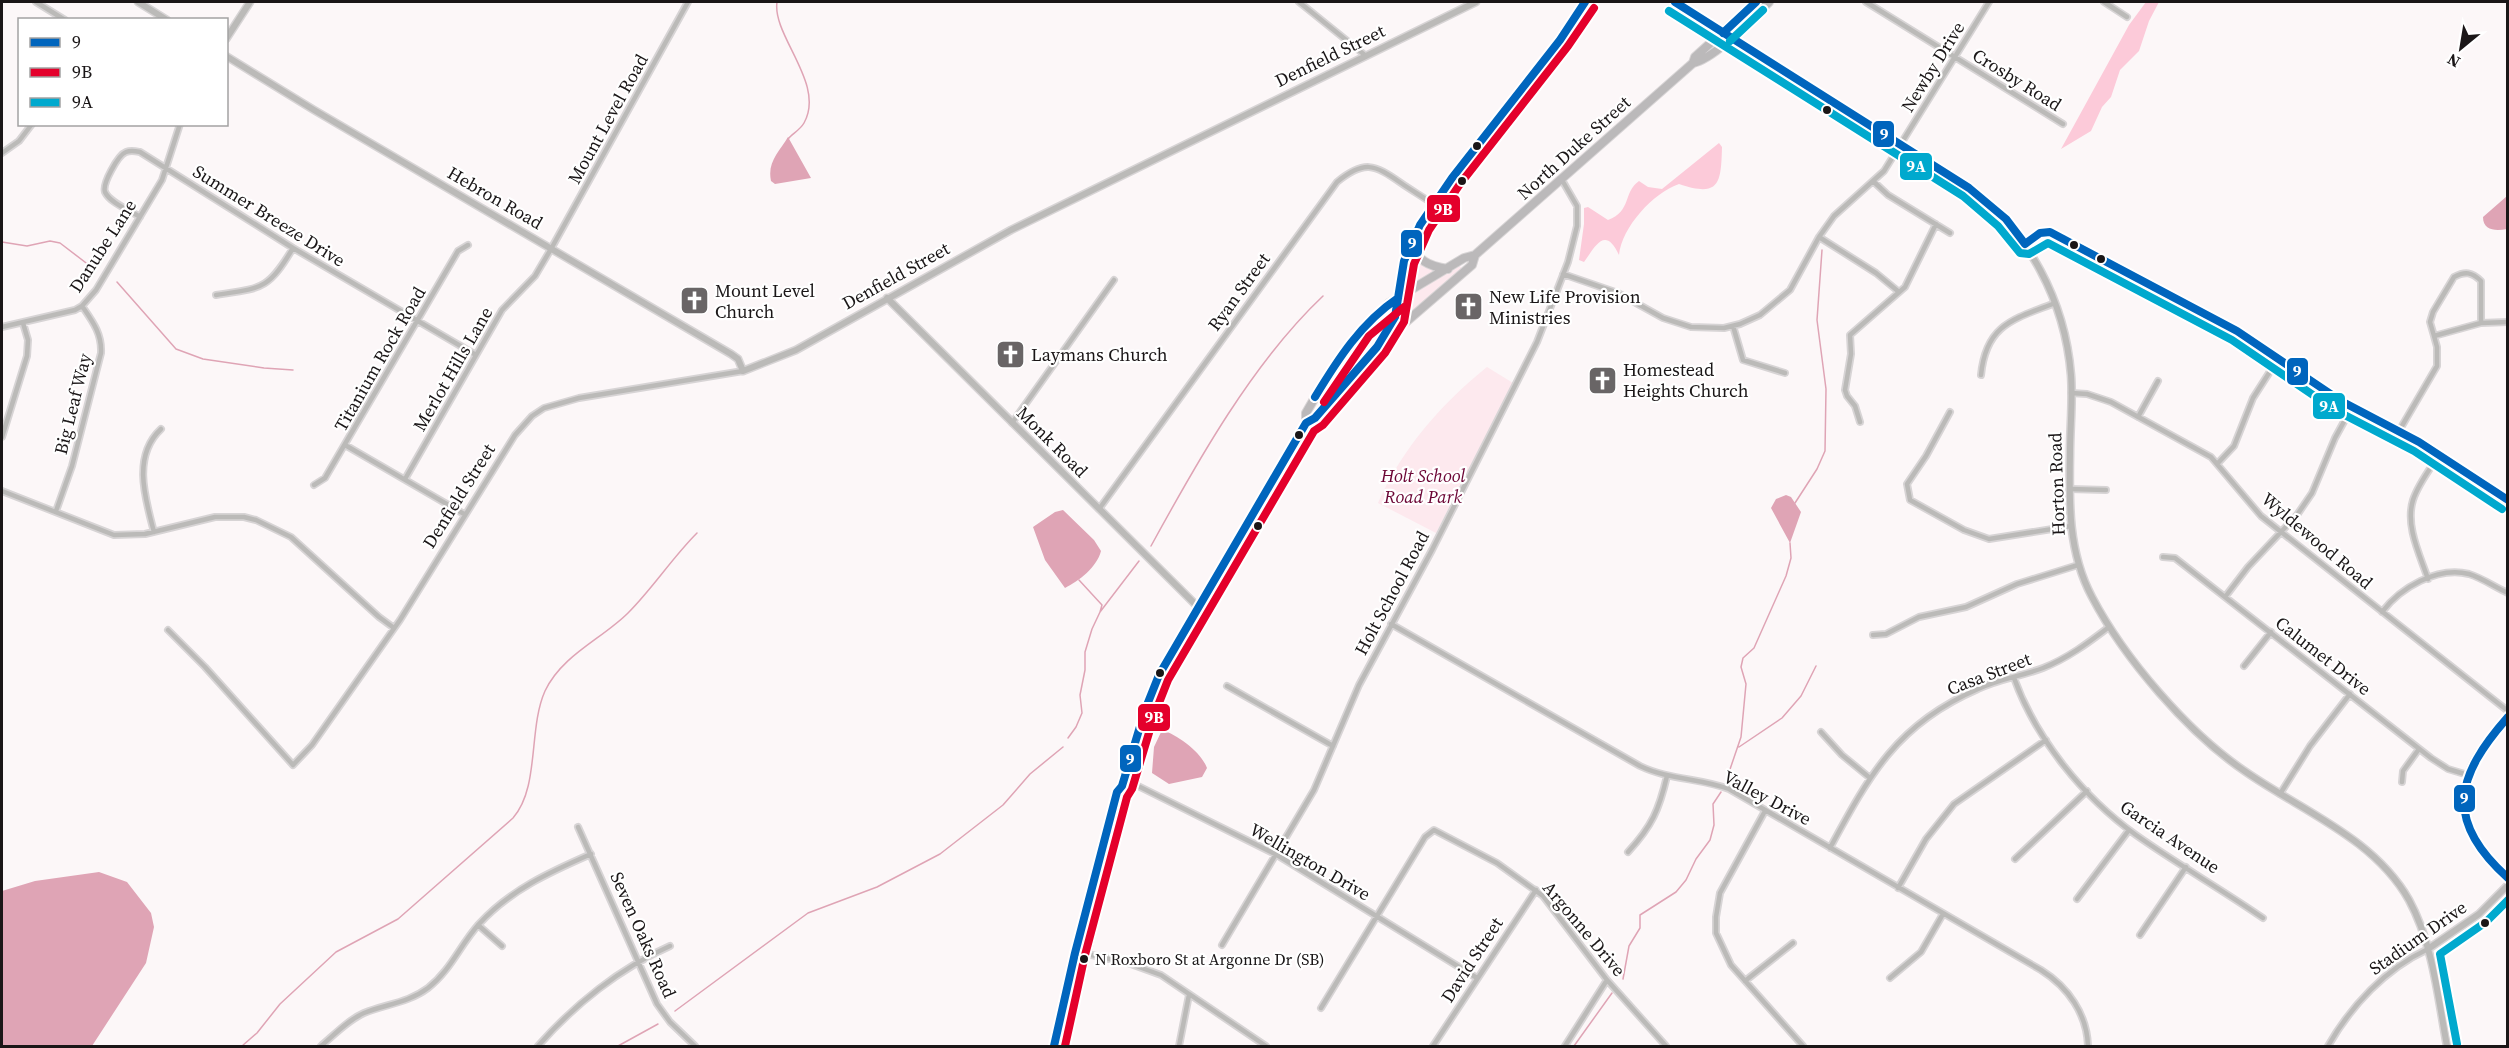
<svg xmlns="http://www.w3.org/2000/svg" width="2509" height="1048" font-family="'Source Serif 4',serif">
<rect width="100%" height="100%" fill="#fcf7f8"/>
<path fill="#fde9ee" d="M1412,257L1434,271L1407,287Z
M1460,266L1462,269L1400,322L1406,298Z
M1393,309L1383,329L1353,358L1324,391C1342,361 1361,327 1393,309Z
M1487,367L1513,383L1436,533L1378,503C1402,449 1440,405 1487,367Z"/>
<path fill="#fccad9" d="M2146,2H2159L2149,21L2139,51L2120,70L2111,97L2102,107L2091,131L2061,149L2129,25Z
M1719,143L1722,147C1721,183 1720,198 1679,184C1653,193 1622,227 1619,255C1605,225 1595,247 1584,262L1579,260L1584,224V208L1588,207L1608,220C1632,211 1623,192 1639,181L1648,187L1662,189Z"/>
<path fill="#dfa4b5" d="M788,137L811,178L775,184L771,181C767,162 779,152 788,137Z
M2507,196V229C2496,231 2483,231 2483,217Z
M1786,495L1791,497L1801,512L1790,543L1771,508L1776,499Z
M1063,510L1094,540L1101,551C1097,567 1079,581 1065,588L1045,560L1033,527L1055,512Z
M1162,730C1178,735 1201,752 1207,768L1202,777L1169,784L1152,773L1154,747Z
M99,872L127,882L151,913L154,927L146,963L92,1046H2V891L35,881Z"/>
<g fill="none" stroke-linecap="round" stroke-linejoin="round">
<path stroke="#dfa4b5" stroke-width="1.5" d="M777,2C772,36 826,84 804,123C800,130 792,134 788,139
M2,242L27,246L50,241L60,243L94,269
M117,282L176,349L203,359L264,368L293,370
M1795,503L1817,469L1825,451L1826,389L1817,320L1822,250
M1151,546C1197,462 1253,362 1323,296
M1079,580L1102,605L1100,612
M1068,738L1076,727L1082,713L1080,695L1085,670V652L1092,629L1100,612L1139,561
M1739,747L1782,718L1801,696L1816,666
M1726,781L1741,737L1746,684L1741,667L1743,658L1754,648L1786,576L1791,558L1790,543
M1623,979L1629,946L1640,928V915L1676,892L1686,880L1696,859L1710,840L1714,825L1713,804L1721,792
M675,1011L808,913L877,887L940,854L1003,805L1030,774L1063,747
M242,1046L257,1033L280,1004L336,952L398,919L513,818C540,787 528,729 545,691C562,655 602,639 628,613C653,588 672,558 697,533
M618,1046L658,1024
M1574,1046L1612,993"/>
<defs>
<path id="minor" d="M36,2L65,20
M1299,2L1366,56
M1866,2L2063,124
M2104,2L2127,17
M2,153L19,141L32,124
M1874,182L1888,195L1950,233
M140,217C131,211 110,203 105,192C102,184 118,155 126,152C131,150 135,151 140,152L293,248L476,355
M1819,237L1876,273L1899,292
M2025,244L2040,233L2050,232L2237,331L2341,401L2419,442L2508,500
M1563,274L1618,293L1663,318L1691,327L1724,328L1740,324L1760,315L1790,290L1819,237L1834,216L1884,171L1989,2
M216,295C262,288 268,290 293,248
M1733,326L1743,360L1785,373
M2,327L75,310L82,306L96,290L162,180L180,124
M2434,336L2430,322L2433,312L2454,277C2465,271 2472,272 2481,281V323
M1981,375C1986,324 2014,319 2055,303
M2071,393L2087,394L2111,402L2211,457L2261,516L2508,711
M1950,412L1926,456L1907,484L1910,500L1964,530L1989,539L2071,526
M2138,417L2158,381
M1860,422L1855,406L1847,396L1845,390L1851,354L1850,335L1905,287L1936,224
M1012,423L1114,280
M2399,431L2437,366V347L2434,336L2481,323L2508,322
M2,437L27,356L28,340L23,323
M345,445L464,514
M2218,463L2234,446L2253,398L2278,359
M405,479L502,310L535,276L551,249L688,2
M314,485L325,478L458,251L468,245
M2070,489L2106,490
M2,491L114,535L145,534L215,517H244L256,520L291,537L379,617L394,628
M1099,509L1337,182C1364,160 1374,164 1401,183C1411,190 1423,197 1433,204
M56,511L72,466L101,353C102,334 93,322 82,306
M154,532C145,498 132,456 161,429
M2163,557L2175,558L2431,758L2448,769L2468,775
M2428,579C2420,555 2405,526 2413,500C2418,484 2430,469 2439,455
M2225,597L2248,567L2297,515L2312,493L2335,438L2352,407
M2382,612C2400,588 2437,566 2469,574C2482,578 2495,587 2508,593
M1391,624L1640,766C1669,780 1700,778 1729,789L2041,970C2068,987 2087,1014 2088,1046
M168,630L205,667L293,765L312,745L400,620L515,435L532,416L544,408L579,398L743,371
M1873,635L1886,634L1919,617L1966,607L2017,584L2078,565
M2244,666L2271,632
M2014,678C2036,739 2083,797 2136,835C2177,864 2221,889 2263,918
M1227,686L1333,746
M2508,716C2495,731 2481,746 2472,764C2451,807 2473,850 2508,878
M1821,732L1842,755L1870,778
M1124,779L1277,855L1477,978
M2402,782L2403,771L2419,749
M2280,794L2310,746L2350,694
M1765,811L1720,893L1716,917V933L1731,965L1803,1046
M578,827L657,1004L670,1022L695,1046
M1830,848C1870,774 1897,724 1978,689C1999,679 2022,676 2043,668C2068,658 2088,643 2109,627
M1628,852C1652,826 1659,810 1667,776
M2015,859L2087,791
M1898,888L1926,839L1954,804L2046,740
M2077,899L2129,830
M478,925L502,946
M2140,935L2186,867
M1222,945L1314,790L1359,685L1432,550L1537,342L1568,262L1577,226V206L1562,180
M1087,954L1128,963L1161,975L1266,1046
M1890,978L1921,952L1943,914
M1745,981L1793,943
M1321,1008L1425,837L1434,830L1497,863L1543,896L1607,980L1666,1046
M321,1046C334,1035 348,1020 364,1013C386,1004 408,1003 428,988C451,970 460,945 479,924C510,890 550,872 591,854
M538,1046C574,1005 620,968 670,946
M1179,1046L1189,995
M1433,1046L1536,890
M1565,1046L1607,980
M2328,1046C2351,1006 2385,969 2428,949"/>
<path id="tertiary" d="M138,2L167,20
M1675,2L1969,188C2029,232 2065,301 2071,375C2073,401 2070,427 2070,453C2069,503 2068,552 2092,597C2124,658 2188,733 2246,772C2302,811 2374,838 2409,900C2433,944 2438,998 2447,1046
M226,39L250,2
M226,56L314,110L731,354L738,359L743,371L796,350L1011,230L1476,2
M887,298L1198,607
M2428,949L2479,914L2508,885"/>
<path id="primary" d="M1379,344L1395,317L1404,261L1420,225L1452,178L1560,40L1585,2"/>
<path id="trunk" d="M1693,63C1716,58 1752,18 1769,2
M1412,241C1417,261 1428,266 1448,269
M1306,423V413L1321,387L1349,345L1369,322L1389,303L1464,258L1475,255L1693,63L1695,57L1756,2
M1087,954L1082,949L1090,914
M1071,994L1079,961L1075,953
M1054,1046L1075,953L1117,792L1122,786L1145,710L1159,675L1306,423L1315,418L1340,387L1377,347L1472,265L1475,255
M1064,1046L1125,794L1122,786"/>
</defs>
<use href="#minor" stroke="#d7d4d5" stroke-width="8"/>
<use href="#tertiary" stroke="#d7d4d5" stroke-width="9"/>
<use href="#primary" stroke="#d7d4d5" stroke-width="10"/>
<use href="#trunk" stroke="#d7d4d5" stroke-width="10"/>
<use href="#minor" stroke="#bbbab8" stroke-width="4.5"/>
<use href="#tertiary" stroke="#bbbab8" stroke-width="6"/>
<use href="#primary" stroke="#bebcbc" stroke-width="8"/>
<use href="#trunk" stroke="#bbb9ba" stroke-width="8"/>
<defs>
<path id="bus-1" d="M1675,2L1969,188L2006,219L2025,244L2040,233L2050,232L2237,331L2341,401L2419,442L2508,500
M1723,33L1756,2
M1315,397C1338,359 1361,323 1398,298
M2508,717C2456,776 2443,820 2508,878
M1054,1046L1075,953L1117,792L1122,786L1145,710L1159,675L1306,423L1315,418L1377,347L1395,317L1404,261L1420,225L1452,178L1560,40L1585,2"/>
<path id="bus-2" d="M1324,402L1369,336L1404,307
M1065,1046L1085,955L1127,797L1132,789L1155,713L1168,680L1314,431L1323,425L1385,353L1404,322L1414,264L1429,230L1460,184L1568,46L1594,8"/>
<path id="bus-3" d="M1669,11L1963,196L1998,226L2020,253L2029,254L2048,243L2232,340L2335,410L2414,451L2502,509
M1730,41L1763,10
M2457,1044L2440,954L2486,922L2508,900"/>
</defs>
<use href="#bus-1" stroke="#fff" stroke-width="12"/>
<use href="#bus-2" stroke="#fff" stroke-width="12"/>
<use href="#bus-3" stroke="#fff" stroke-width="12"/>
<use href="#bus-1" stroke="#0065bd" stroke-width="8"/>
<use href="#bus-2" stroke="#e4002b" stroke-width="8"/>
<use href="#bus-3" stroke="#00a9ce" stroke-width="8"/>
</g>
<defs>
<symbol id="church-square" viewBox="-11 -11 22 22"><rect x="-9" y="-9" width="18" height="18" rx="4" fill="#696566" stroke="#fff"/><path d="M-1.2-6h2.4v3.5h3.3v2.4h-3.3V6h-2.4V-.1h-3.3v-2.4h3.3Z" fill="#fff"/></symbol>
</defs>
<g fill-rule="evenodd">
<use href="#church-square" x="678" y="284" width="33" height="33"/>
<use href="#church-square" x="1452" y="290" width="33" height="33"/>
<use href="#church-square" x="994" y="338" width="33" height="33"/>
<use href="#church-square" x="1586" y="364" width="33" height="33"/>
</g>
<g fill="#1a1617" stroke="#fff" stroke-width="2">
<circle cx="1827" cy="110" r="5"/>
<circle cx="1477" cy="146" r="5"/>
<circle cx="1462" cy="181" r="5"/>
<circle cx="2074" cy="245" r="5"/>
<circle cx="2101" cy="259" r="5"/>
<circle cx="1299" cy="435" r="5"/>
<circle cx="1258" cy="526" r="5"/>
<circle cx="1160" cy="673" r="5"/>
<circle cx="2485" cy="923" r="5"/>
<circle cx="1084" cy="959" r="5"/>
</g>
<g text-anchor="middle" stroke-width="4.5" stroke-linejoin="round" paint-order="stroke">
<g font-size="16" fill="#1a1617" stroke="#fff" text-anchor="start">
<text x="1095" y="965">N Roxboro St at Argonne Dr (SB)</text>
</g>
<g font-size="18" fill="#1a1617" stroke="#fff">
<text transform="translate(1330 56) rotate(-26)" y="6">Denfield Street</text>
<text transform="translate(1933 67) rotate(-58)" y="6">Newby Drive</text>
<text transform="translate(2017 80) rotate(32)" y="6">Crosby Road</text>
<text transform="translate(608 119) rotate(-61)" y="6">Mount Level Road</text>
<text transform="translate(1574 148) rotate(-42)" y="6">North Duke Street</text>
<text transform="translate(495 198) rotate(30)" y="6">Hebron Road</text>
<text transform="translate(269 216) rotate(32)" y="6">Summer Breeze Drive</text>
<text transform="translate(103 246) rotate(-57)" y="6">Danube Lane</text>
<text transform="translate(896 276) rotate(-29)" y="6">Denfield Street</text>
<text transform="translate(1239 292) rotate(-54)" y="6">Ryan Street</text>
<text transform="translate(380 359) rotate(-60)" y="6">Titanium Rock Road</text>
<text transform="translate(453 369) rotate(-60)" y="6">Merlot Hills Lane</text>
<text transform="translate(73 404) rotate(-76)" y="6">Big Leaf Way</text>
<text transform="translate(1052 442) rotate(45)" y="6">Monk Road</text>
<text transform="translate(2057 484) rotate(-92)" y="6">Horton Road</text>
<text transform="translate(459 496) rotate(-58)" y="6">Denfield Street</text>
<text transform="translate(2317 541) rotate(40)" y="6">Wyldewood Road</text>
<text transform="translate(1392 593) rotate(-62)" y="6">Holt School Road</text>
<text transform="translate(2323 656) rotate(38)" y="6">Calumet Drive</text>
<text transform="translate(1989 674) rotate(-21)" y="6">Casa Street</text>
<text transform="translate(1767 798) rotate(28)" y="6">Valley Drive</text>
<text transform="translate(2170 837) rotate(34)" y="6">Garcia Avenue</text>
<text transform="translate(1310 862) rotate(30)" y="6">Wellington Drive</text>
<text transform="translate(1584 929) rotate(50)" y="6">Argonne Drive</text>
<text transform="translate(643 935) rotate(66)" y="6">Seven Oaks Road</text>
<text transform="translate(2418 938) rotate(-35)" y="6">Stadium Drive</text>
<text transform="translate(1472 960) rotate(-57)" y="6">David Street</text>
</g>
<g font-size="18" fill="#1a1617" stroke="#fff" text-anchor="start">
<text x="715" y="297">Mount Level<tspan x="715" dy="21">Church</tspan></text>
<text x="1489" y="303">New Life Provision<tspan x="1489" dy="21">Ministries</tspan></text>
<text x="1031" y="361">Laymans Church</text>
<text x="1623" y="376">Homestead<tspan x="1623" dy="21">Heights Church</tspan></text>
</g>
<g font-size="18" font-style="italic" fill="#6b0434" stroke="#fff">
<text x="1423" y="482">Holt School<tspan x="1423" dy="21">Road Park</tspan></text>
</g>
</g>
<g stroke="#fff" stroke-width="2">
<rect x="1872" y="120" width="23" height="28" rx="6" fill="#0065bd"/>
<rect x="1899" y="152" width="34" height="29" rx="6" fill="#00a9ce"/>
<rect x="1426" y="194" width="35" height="29" rx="6" fill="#e4002b"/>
<rect x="1400" y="229" width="23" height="29" rx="6" fill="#0065bd"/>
<rect x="2286" y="357" width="23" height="29" rx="6" fill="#0065bd"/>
<rect x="2312" y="392" width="34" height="28" rx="6" fill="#00a9ce"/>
<rect x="1137" y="703" width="34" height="29" rx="6" fill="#e4002b"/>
<rect x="1119" y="744" width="23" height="29" rx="6" fill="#0065bd"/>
<rect x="2453" y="784" width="23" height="29" rx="6" fill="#0065bd"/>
</g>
<g font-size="16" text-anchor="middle" font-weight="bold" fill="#fff">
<text x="1884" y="140">9</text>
<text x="1916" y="172">9A</text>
<text x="1443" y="215">9B</text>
<text x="1412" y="249">9</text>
<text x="2297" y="377">9</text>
<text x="2329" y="412">9A</text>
<text x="1154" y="723">9B</text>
<text x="1130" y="765">9</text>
<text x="2464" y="804">9</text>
</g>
<rect width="2509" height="1048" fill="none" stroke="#1a1617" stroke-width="6"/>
<rect x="18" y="18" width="210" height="108" fill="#ffffff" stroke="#a3a2a2" stroke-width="1.5"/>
<rect x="30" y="38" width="30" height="9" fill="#0065bd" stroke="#a3a2a2" stroke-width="1.5"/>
<text x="72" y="48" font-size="18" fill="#1a1617">9</text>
<rect x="30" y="68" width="30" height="9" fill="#e4002b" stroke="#a3a2a2" stroke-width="1.5"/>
<text x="72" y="78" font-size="18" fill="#1a1617">9B</text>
<rect x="30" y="98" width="30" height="9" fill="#00a9ce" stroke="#a3a2a2" stroke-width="1.5"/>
<text x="72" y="108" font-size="18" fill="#1a1617">9A</text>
<g transform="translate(2461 48) rotate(210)" stroke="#ffffff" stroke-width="4.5" paint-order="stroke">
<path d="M0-4.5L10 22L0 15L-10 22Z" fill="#1a1617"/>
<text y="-9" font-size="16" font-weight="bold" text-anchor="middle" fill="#1a1617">N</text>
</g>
</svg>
